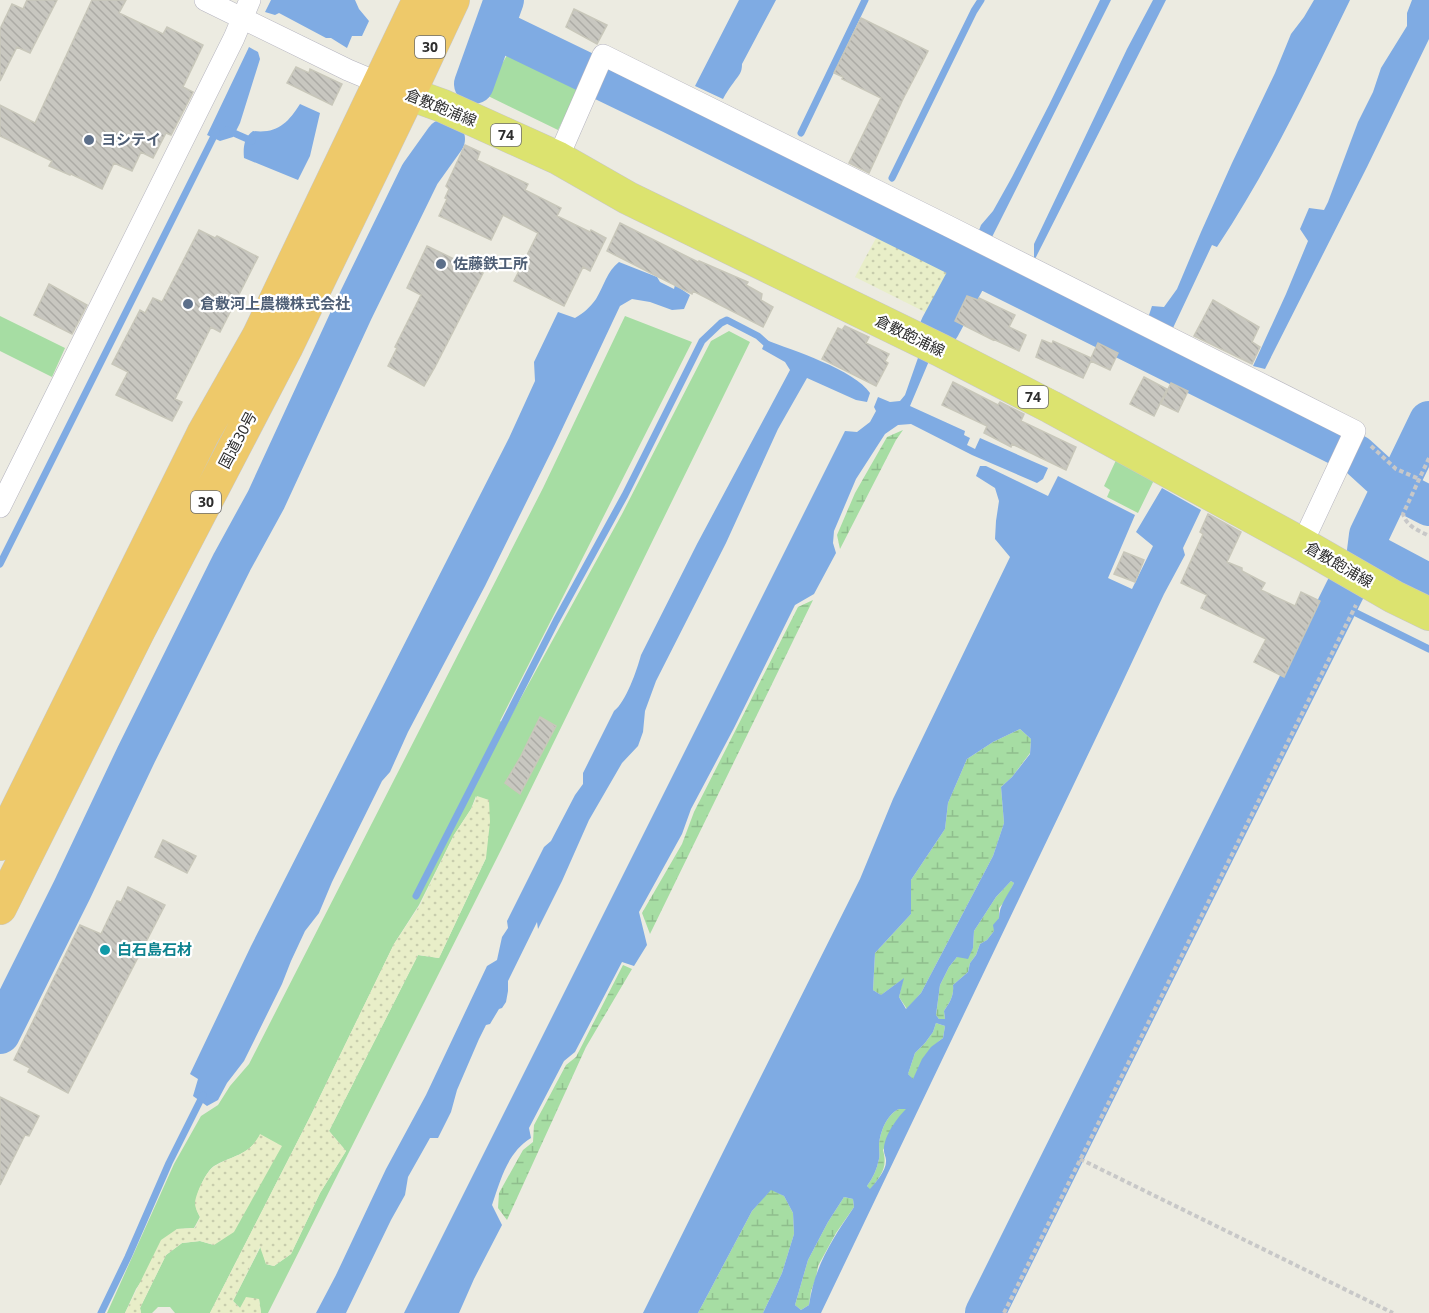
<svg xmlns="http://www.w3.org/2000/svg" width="1429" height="1313" font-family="'Noto Sans','Noto Sans JP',sans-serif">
<defs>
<pattern id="wetland-marsh" width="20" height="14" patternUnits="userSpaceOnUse" patternTransform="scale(1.5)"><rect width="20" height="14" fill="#a6dda3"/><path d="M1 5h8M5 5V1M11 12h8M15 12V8" fill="none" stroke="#8fbe8d"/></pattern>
<pattern id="sand-dots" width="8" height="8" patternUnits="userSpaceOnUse" patternTransform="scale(1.5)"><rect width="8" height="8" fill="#e8eec8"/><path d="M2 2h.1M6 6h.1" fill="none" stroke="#c7ccac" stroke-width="1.8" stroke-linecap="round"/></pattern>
<pattern id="building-back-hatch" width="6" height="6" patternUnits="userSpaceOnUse" patternTransform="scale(1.5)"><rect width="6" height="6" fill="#c8c7c0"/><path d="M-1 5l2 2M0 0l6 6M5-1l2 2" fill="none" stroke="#acaba5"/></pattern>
</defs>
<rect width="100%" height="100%" fill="#ecebe1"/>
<path fill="#a6dda3" d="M512,47L582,82L558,130L484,94Z
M0,316L65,348L52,377L0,351Z
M625,316L692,342L500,721L506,725L622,514L711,341L729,331L750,342L501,850L268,1313H261L259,1299L240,1308L233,1301L261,1246L266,1264L274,1266L291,1254L320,1193L346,1151L329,1131L418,955L439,958L486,858L476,796L471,809L454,835L419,905L394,944L311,1115L210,1313H175L170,1307H158L152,1313H141L140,1308L166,1255L182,1243L200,1241L214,1245L260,1135C249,1156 232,1155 214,1166C206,1171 196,1194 196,1203C195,1208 198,1213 200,1217L194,1228L177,1229L136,1289L125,1313H107L174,1164L201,1116L218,1105L230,1086L249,1064L543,488Z
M1117,458L1155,478L1138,513L1107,497L1110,490L1104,486Z"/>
<path fill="url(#wetland-marsh)" d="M903,430L896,440L840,549L837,535L855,493L887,437Z
M813,600L650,934L642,913L682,844L694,812L798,607Z
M1020,729L1031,739L1030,753L1012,777L1001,787L1004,823L993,856L921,993L907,1009L899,997L903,979L881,995L873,990L875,953L911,914V880L945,829L948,803L967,759L993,742Z
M1011,881L1014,883L1005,901L999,908V918L994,931L987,940L980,944L976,955L970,963L968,972L953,985C954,996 950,1002 944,1011L945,1019H939L936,1015L940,985L949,967L957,957L973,948L974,931L996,897Z
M623,965L632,969L586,1047L507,1220L498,1208L499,1193L523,1150L533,1142L534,1125L566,1065L576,1057Z
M936,1023L945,1026L943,1038C925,1052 923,1060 913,1080L908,1074L915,1053L925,1043L933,1032Z
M899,1109H907L883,1150C888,1168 881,1175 870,1190L867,1186C873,1178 877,1169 879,1159C880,1155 879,1150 879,1145C880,1132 887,1114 899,1109Z
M771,1189L784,1196L793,1213L794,1234L782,1273L763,1313H698L752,1211Z
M844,1197L853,1199L854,1207L836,1233L818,1266L816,1278L811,1291L809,1305L801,1310L795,1305L808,1260L828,1222Z"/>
<path fill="url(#sand-dots)" d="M882,227L965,270L939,319L855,277Z
M477,796L489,800L490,822L486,858L439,958L418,955L329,1131L346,1151L320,1193L291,1254L274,1266L266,1264L260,1247L233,1301L240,1308L246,1297L259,1299L261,1313H210L311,1115L394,944L420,905L454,835L471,809Z
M260,1134L282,1146L234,1232L214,1245L200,1241L182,1243L166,1255L140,1308L141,1313H125L161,1240L177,1229L195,1228L200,1217C198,1213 195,1208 195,1203C196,1193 206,1171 215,1166C233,1155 249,1156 260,1134Z"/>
<path fill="#7fabe3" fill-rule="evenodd" d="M271,0H355L359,9L369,21L362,36H352L347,48L331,38H326L279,13L275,15L265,12Z
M739,0H776L742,64C742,73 739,75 734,82C730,87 726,93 723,99L695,86Z
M1100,0H1111L991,239L978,233L981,225L993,211L1012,177L1049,105Z
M1153,0H1166L1034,261V244L1127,49Z
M1314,0H1350C1309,84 1269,169 1217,247L1212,245L1173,328L1148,318L1152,306L1164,307L1177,289L1201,232L1232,163L1275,73L1291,34L1304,17Z
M1412,0H1429V39L1367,167L1265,369L1253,366L1286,294L1308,241L1300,229L1309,208L1324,210L1328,202L1358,122L1373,92L1381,68L1407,26V13Z
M249,47L258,52L260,59L240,123L233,137L220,141L207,135Z
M300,104L320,113L310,156L298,180L244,158C243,148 244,137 253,131C277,134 288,123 300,104Z
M619,262L657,277L660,282L674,289L675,285L690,295L684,309L672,310L650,302L632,299L620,306L555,444L485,586L408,732L390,772L382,781L332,882L319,913L305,931L291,961L282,984L244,1061L227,1083L218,1100L207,1106L193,1096L198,1079L190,1074L251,946L509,438L535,381L534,362L558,312L575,318C584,313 590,307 596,299C604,286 607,271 619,262Z
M766,340C792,350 855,370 870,393L867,402L856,400L807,378L778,429L726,543L656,681L645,711L643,732L638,746L622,763L589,820L562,881L538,929L537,922L508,981V991L506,1002L502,1008L499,1009L490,1024L486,1025L479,1039L457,1090L451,1112L438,1138H430L408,1177L405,1195L391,1220L346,1313H316L336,1275L386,1169L426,1095L487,966L497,960L502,937L508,928L507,921L544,847L551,841L575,795L583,784V773L614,711C626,702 637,670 641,655L697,544L790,370L785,362L762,349Z
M919,355L929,361L910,406L965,431L964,435L970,438L967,445L975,449L980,438L1048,468L1043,479L1037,483L972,455L911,424L898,425L885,434L856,479L834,531L833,543L836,553L814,594L795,605L734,728L691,809L682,834L639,912L647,945L634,966L622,962L575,1052L564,1061L529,1128L531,1138C507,1153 501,1179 492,1205L502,1225L474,1279L459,1313H404L845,431L857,432L870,422L876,411L874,407L878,397L890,402L900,401L905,395Z
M980,466H986L1048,496L1058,476L1135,515L1108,578L1132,589L1153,546L1136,532L1162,488L1201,510L1183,548L1185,555L1164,594L1117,694L821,1313H763L782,1273L794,1234L793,1213L784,1196L771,1190L752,1211L698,1313H643L740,1118L860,879L893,799L1010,557L995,539L996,521L999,501L995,488L976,476ZM1020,729L1031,739L1030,754L1012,777L1001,787L1004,823L993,856L921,993L906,1009L899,997L904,978L881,995L873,990L875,953L911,914V880L945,829L948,803L967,759L993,742ZM1011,881L1014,883C1008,895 999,905 999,918L993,925L994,931L987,940L980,944L976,955L970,963L968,972L953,985C954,996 950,1002 944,1011L945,1019H939L936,1015L940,985L949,967L957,957L968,959L973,948L974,931L996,897ZM936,1023L945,1026L943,1038L931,1047L922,1059L913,1079L908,1074L915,1053L925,1043L933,1032ZM899,1109H906C897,1118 883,1137 884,1151C884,1154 886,1157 886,1160C887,1170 876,1182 870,1189L867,1186C873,1178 877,1169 879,1159C880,1155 879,1150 879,1145C880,1132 887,1114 899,1109ZM844,1197L853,1199L854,1207C832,1240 815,1265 809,1305L801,1310L795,1305L808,1260L828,1222Z
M1407,562L1429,574V590L1396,572L1401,563Z"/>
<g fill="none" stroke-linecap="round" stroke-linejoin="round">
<path stroke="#7fabe3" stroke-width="7" d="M693,124L696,117
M227,130L252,141
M801,133L865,0
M783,169L787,162
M892,178L974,11L981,0
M386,213L397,219
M873,214L875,208
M971,263L974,257
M1018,287L1021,281
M1156,355L1159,347
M1242,397L1246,389
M0,564L216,132
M1338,604L1429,649
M416,896L556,621L625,495L702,341L721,323L727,320L758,336L768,345
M101,1313L128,1257L169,1163L203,1095"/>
<path stroke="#7fabe3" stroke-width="40" d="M494,28L672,114L1357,455L1392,487L1369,535L1367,551L1429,584
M474,84L504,0
M940,327L974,264
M1429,421L1401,479L1392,487L1429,506
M0,1034L72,890L136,755L232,562L266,500L354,309L420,174L445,139
M985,1313L1346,588"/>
</g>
<path fill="url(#building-back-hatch)" stroke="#c8c7ba" stroke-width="1.5" d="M27,0H57L30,53L17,47L0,81V29L12,4L23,9Z
M92,0H126L119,13L163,34L167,27L203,45L183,87L193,92L171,135L166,133L153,158L141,152L132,171L114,163L102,189L71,174L70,175L49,166L52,161L0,136V105L35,123Z
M574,9L607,25L597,44L566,27Z
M861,18L928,51L903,99L869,173L849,163L881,98L842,79L843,77L834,73Z
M296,67L309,73L310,69L342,84L332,105L287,83Z
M465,145L480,152L477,160L528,184L525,190L561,208L557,216L590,232L591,230L606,238L590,271L583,267L564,306L514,281L538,233L503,215L491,240L439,216L447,199L445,198L449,189L446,186Z
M620,223L698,262L699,261L748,282L746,285L762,294L761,300L773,307L763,327L693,291L692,294L607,251Z
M199,230L215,238L217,236L258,257L220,332L211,327L175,399L182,402L172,421L116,395L128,372L112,364L140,310L145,313L153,298L162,302Z
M427,246L483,273L435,367L424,386L388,366L397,348L395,347L421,295L407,288Z
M49,284L87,305L72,334L34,315Z
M967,296L978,300L979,298L1015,315L1009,327L1026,335L1019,351L993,339V340L955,321Z
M1213,300L1259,327L1252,342L1260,347L1252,364L1194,336Z
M845,326L869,337L866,343L889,354L885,361L888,363L876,386L822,359L838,328L842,330Z
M1042,340L1052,344L1053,341L1091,358L1098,343L1118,353L1110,370L1091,361L1083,378L1036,357Z
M1144,377L1167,389L1154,416L1130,404Z
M953,382L998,405L1000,402L1024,414L1021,421L1076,447L1066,470L1012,444L1011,447L984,433L987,426L942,405Z
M1171,383L1188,391L1178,412L1161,404Z
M1208,514L1241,532L1227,562L1242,568V571L1265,583L1261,590L1295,606L1301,592L1320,601L1284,677L1254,662L1266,639L1201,608L1207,595L1181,583L1203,534L1200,532Z
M1124,552L1144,560L1135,582L1114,574Z
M540,717L556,726L520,794L505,783L520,758Z
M163,840L196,856L187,873L155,857Z
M128,887L165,905L68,1093L28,1072L30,1068L14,1060L80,925L101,934L117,901L121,902Z
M0,1097L39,1116L29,1136L25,1135L0,1185Z"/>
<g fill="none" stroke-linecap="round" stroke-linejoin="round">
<defs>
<path id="street" d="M205,0L348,70L379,83
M558,158L603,55L948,226L1355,431L1302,544
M0,507L234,38L250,0"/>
<path id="primary" d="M382,84L443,106L558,158L628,198L940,350L1051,407L1302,544L1394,597L1429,614"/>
<path id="highway" d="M0,844L203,434L258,337L419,0
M0,908L138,632L286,348L409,94L453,0"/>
</defs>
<use href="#street" stroke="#b5b4bf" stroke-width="22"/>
<use href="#primary" stroke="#c8c8c8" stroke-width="34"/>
<use href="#highway" stroke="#c8c8c8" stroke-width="34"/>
<path stroke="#c8c8c8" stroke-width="4" stroke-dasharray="4.5 3" stroke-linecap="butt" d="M1371,446L1396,469L1419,479
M1429,458L1403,514C1407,527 1418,530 1429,536
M1080,1159L1393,1313
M1004,1313L1356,605"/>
<use href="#street" stroke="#fff" stroke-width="21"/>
<use href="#primary" stroke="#dce36f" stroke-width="33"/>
<use href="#highway" stroke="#eec96a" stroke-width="33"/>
</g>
<g fill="#5c6f8a" stroke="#fff" stroke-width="2">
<circle cx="89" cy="140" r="6"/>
<circle cx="441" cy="264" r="6"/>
<circle cx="188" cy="304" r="6"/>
</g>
<circle fill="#0f9aa8" stroke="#fff" stroke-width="2" cx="105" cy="950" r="6"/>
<g text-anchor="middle" stroke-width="4.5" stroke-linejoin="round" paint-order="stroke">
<g fill="#fff" stroke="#6c6c6c" stroke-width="1.5">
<rect x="415" y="36" width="30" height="22" rx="4.5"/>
<rect x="491" y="124" width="30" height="22" rx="4.5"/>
<rect x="1018" y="386" width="30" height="22" rx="4.5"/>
<rect x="191" y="491" width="30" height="22" rx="4.5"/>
</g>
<g font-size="14" font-weight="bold" fill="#2d2d2d">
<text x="430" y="52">30</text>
<text x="506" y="140">74</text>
<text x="1033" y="402">74</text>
<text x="206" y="507">30</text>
</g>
<g font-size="15" fill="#2d2d2d" stroke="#fff">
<text transform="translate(441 108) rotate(22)" y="5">倉敷飽浦線</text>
<text transform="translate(910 336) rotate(26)" y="5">倉敷飽浦線</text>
<text transform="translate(238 440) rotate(-62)" y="5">国道30号</text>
<text transform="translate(1339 565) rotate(30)" y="5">倉敷飽浦線</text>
</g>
<g font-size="15" font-weight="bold" fill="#4e5e75" stroke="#fff" text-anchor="start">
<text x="101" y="145">ヨシテイ</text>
<text x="453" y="269">佐藤鉄工所</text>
<text x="200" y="309">倉敷河上農機株式会社</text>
</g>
<g font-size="15" font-weight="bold" fill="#0d838f" stroke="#fff" text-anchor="start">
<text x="117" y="955">白石島石材</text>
</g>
</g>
</svg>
